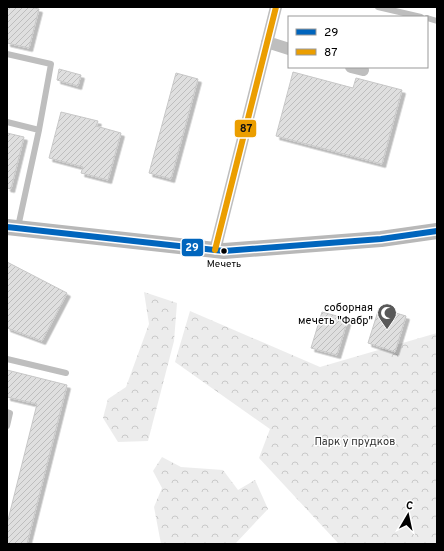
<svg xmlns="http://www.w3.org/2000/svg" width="444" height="551" font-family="Overpass,sans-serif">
<defs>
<pattern id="forest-crowns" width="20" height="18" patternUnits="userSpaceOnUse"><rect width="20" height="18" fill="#ececec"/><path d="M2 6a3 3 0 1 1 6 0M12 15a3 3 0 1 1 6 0" fill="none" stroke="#c9c9c9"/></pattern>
<pattern id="building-hatch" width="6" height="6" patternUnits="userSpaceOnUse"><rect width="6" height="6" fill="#dfdfdf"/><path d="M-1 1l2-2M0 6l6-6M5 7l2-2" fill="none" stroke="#bebebe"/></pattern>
<filter id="shadow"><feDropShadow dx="3.5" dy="3.5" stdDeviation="0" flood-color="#0004"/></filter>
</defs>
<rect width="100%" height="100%" fill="#fff"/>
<path fill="url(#forest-crowns)" d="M144,292L177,303L174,341L148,441L118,442L103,418L108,399L126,387L149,324Z
M190,311L320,367L437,333V544H338V543L259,458L270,429L175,362Z
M162,457L181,467L223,470L238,490L255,480L268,509L235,544H161L154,507L162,488L153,471Z"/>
<path fill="url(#building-hatch)" stroke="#c7c7c7" filter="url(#shadow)" d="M7,7H29L39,9L29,48L7,43Z
M59,69L81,75L78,86L57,80Z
M293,72L353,88L356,78L402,90L382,164L276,136Z
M176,73L198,79L171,179L149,173Z
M61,112L98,121L96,126L121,133L108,180L81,173L83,167L49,158Z
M7,133L24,137L11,189L7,188Z
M7,262L67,293L42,341L7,328Z
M379,308L406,316L395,352L368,343Z
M322,312L348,319L337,355L311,348Z
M7,370L67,385L27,544H7V524L37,404L7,397Z"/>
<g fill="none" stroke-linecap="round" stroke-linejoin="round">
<path stroke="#bebebe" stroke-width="6" d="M378,7L421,17
M427,18L437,21
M7,54L51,64L39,130L18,227
M7,122L39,130
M7,359L66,373
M7,412L10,413L7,426"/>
<path stroke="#bebebe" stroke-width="12" d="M267,42L289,49
M351,67L363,70
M215,250L276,7"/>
<path stroke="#b8b8b8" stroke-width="16" d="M7,227L224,251L381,239L437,231"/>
<defs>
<path id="bus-1" d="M7,227L224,251L381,239L437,231"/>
<path id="bus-2" d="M215,250L276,7"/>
</defs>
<use href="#bus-1" stroke="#fff" stroke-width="9"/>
<use href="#bus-2" stroke="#fff" stroke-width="9"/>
<use href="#bus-1" stroke="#0065bd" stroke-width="6"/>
<use href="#bus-2" stroke="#eb9e00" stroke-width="6"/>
</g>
<defs>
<symbol id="mosque-pin" viewBox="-11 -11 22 30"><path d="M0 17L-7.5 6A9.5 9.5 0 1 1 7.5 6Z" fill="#595959" stroke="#fff"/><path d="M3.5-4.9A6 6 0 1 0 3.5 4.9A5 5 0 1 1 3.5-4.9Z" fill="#fff"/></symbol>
</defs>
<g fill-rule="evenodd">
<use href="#mosque-pin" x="376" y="302" width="22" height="30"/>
</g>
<circle fill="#000" stroke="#fff" stroke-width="1.5" cx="224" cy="251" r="3.5"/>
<g text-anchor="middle" stroke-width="3" stroke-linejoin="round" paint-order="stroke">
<g font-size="10" fill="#000" stroke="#fff">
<text x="224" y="267">Мечеть</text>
</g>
<g font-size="11" fill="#000" stroke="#fff" text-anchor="end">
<text x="373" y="311">соборная<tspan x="373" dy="13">мечеть "Фабр"</tspan></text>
</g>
<g font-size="11" fill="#333" stroke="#fff">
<text x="355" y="445">Парк у прудков</text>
</g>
</g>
<g stroke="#fff" stroke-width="1.5">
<rect x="234" y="119" width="23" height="19" rx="4" fill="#eb9e00"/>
<rect x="181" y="238" width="23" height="19" rx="4" fill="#0065bd"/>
</g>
<g font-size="11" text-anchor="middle" font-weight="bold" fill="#fff">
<text x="192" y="251">29</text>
</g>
<g font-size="11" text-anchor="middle" font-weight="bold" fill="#111">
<text x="246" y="132">87</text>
</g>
<rect width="444" height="551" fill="none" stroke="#000000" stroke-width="16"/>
<rect x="288" y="16" width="140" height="52" fill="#ffffff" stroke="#999999"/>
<rect x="296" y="29" width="20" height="6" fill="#0065bd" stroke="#999999"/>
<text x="324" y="36" font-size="12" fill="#000000">29</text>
<rect x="296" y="49" width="20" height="6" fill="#eb9e00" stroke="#999999"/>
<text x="324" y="56" font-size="12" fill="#000000">87</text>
<g transform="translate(408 515) rotate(9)" stroke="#ffffff" stroke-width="3" paint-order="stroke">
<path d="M0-3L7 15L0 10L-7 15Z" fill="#000000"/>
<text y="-6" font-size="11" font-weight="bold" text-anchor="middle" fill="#000000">С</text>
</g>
</svg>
